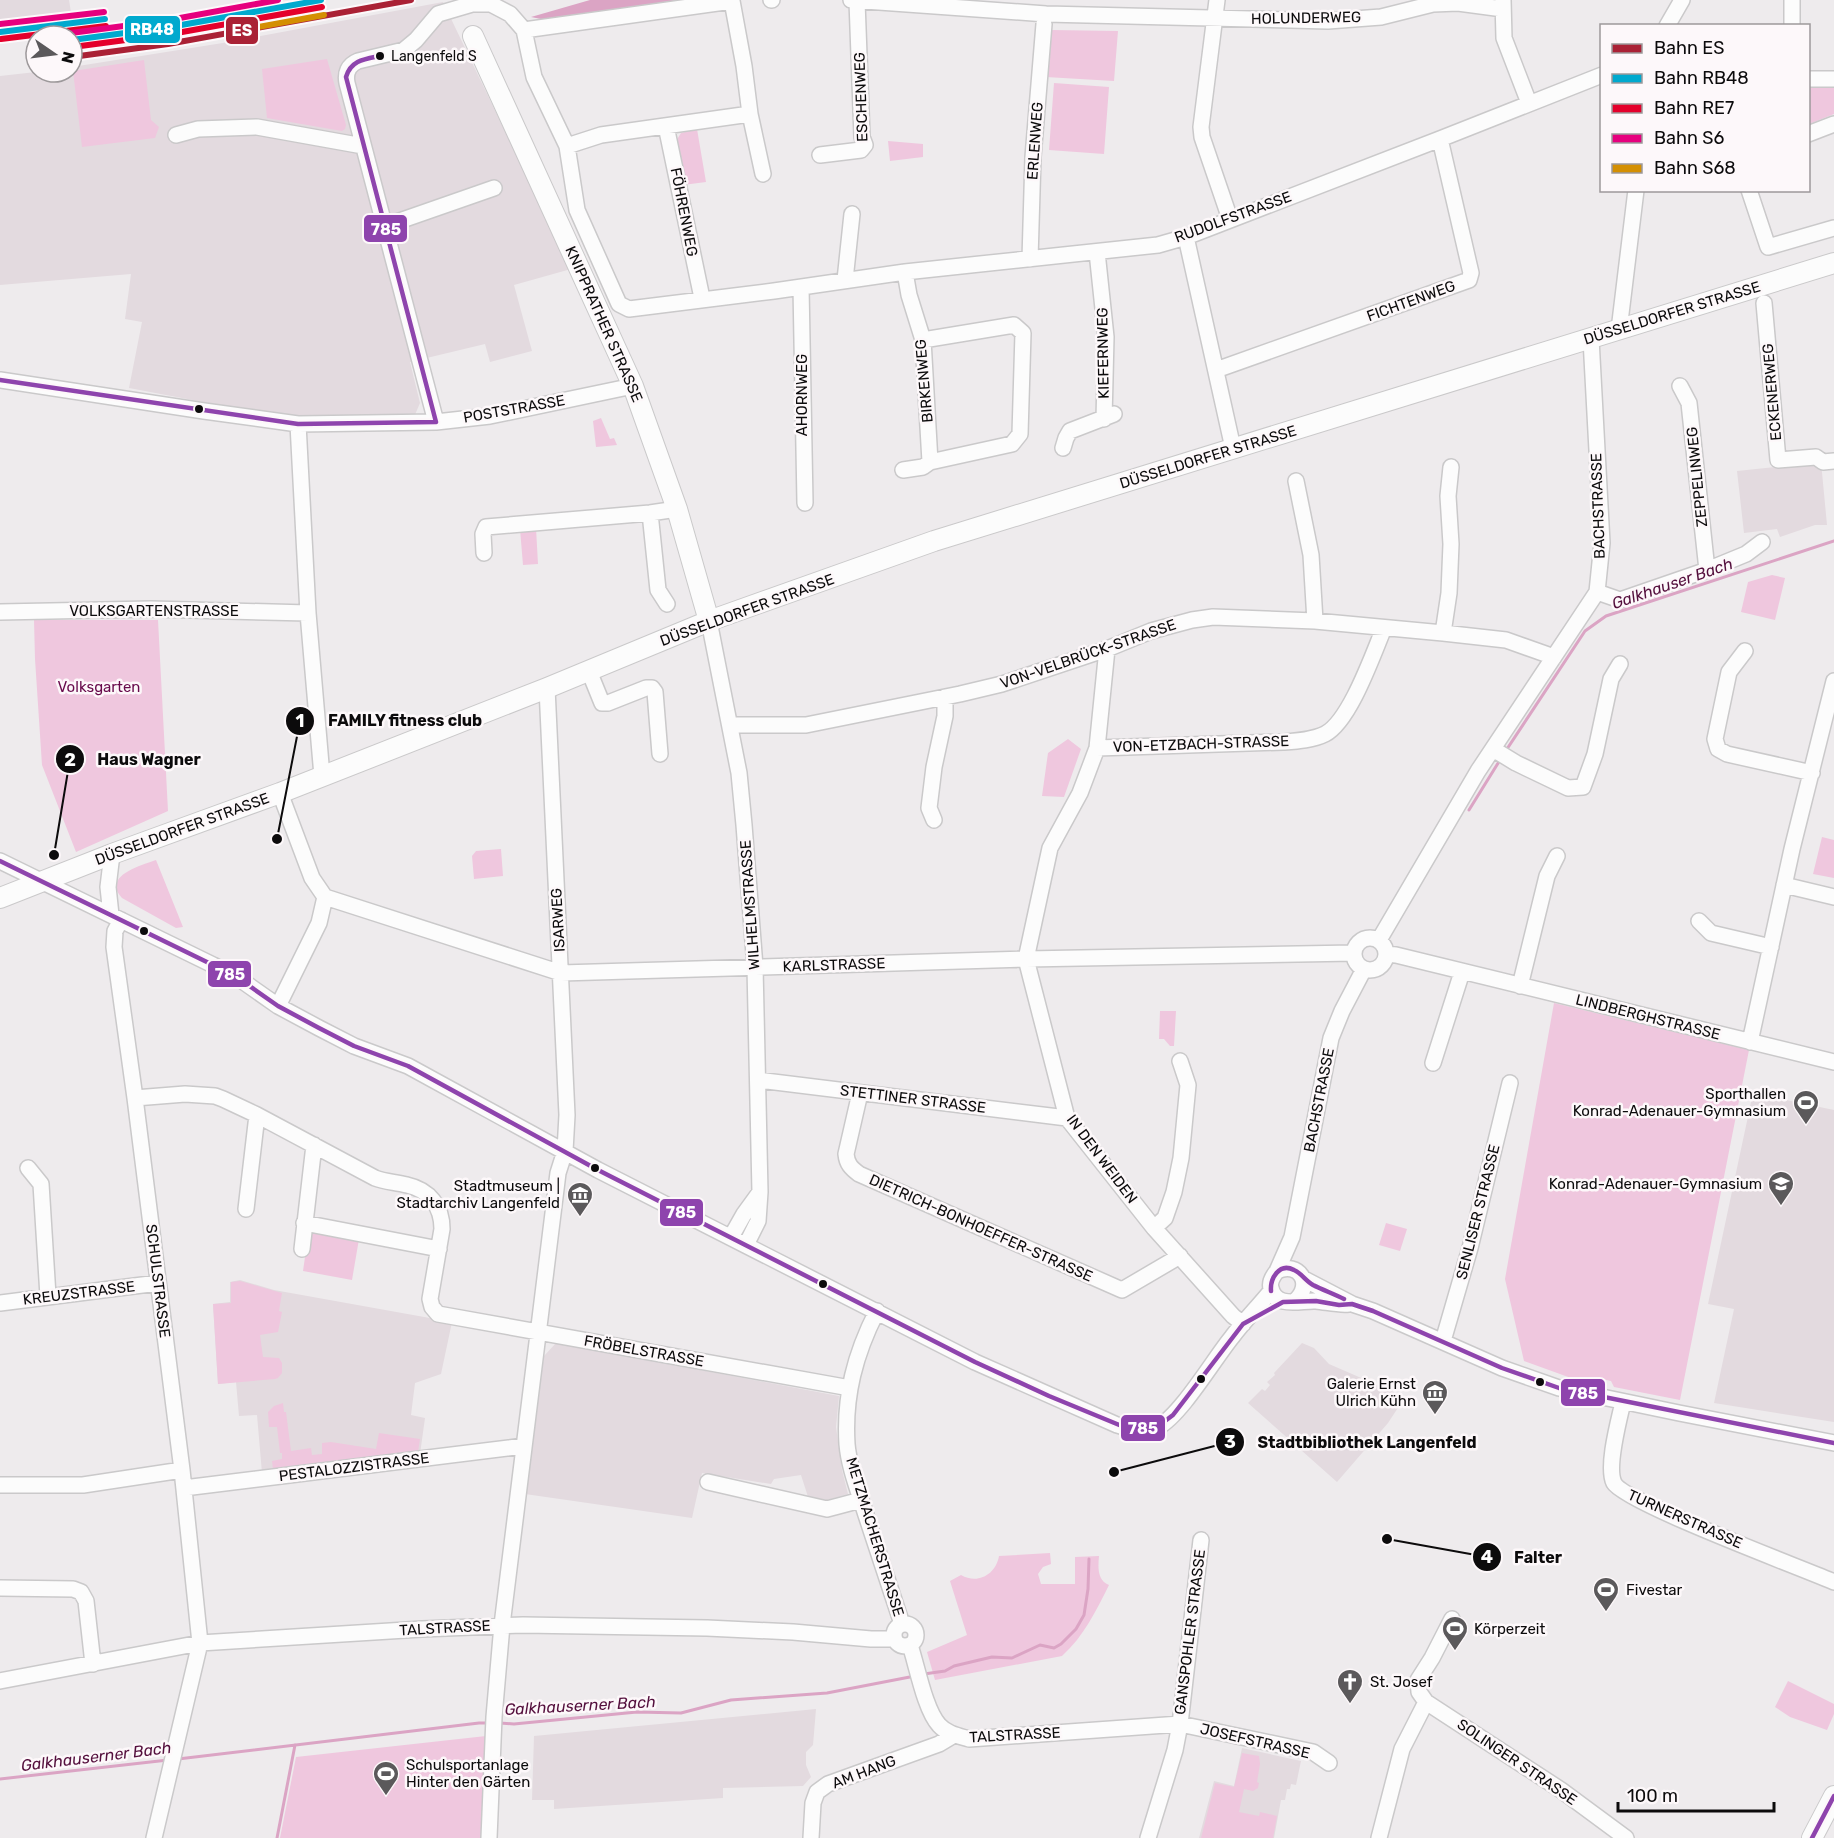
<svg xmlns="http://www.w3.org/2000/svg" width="1834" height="1838" font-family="Rubik,sans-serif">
<rect width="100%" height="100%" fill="#eeebed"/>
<path fill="#e3dadf" d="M0,0H69L72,19L0,28Z
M443,2L571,269L514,285L532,351L490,362L485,344L410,362L420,403L414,417L299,420L129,388L142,322L125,319L131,274L0,285V76L36,72H72V67L229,42Z
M1821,462L1827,525H1815L1780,537L1777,529L1744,533L1737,471Z
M1753,1093L1834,1110V1422L1714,1403L1734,1309L1708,1304Z
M240,1280L274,1290L452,1322L441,1374L415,1383L411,1415L425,1418L420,1454L262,1473L257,1415L239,1416L236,1382L218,1384L213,1304L230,1302V1282Z
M556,1343L839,1396L836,1427L842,1470L848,1494L820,1502L809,1500L801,1475L774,1479L771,1484L702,1473L692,1518L525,1494L544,1356Z
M1302,1343L1314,1348L1329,1364L1405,1397L1388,1423L1337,1482L1248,1403L1262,1389L1265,1391L1270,1385L1267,1382L1275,1375L1274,1373Z
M816,1709L813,1745L806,1752V1765L811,1777L803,1786L723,1788V1798L554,1809V1800H532L534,1736Z
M1242,1748L1301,1761L1296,1785L1291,1784L1290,1789H1287L1285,1800H1281L1274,1838H1199L1214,1781L1234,1786Z"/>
<path fill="#efc7de" d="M1051,30L1118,31L1114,81L1046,77Z
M327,59L346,125L345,129L342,131L267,118L262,69Z
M144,60L151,120L159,127L155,138L82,147L73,71Z
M1054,83L1109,87L1104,154L1049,150Z
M1809,85H1834V114L1809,124Z
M697,129L706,182L683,185L676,141L681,133Z
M888,141L923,144V157L890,161Z
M601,418L610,439L614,438L617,445L596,447L593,421Z
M536,528L538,564L523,565L520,529Z
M1772,575L1785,578L1775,620L1741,612L1748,582Z
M34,620H158L168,811L76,852L42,765L35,659Z
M1068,739L1081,749L1064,797L1042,796L1048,753Z
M1822,837L1834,840V878L1813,874Z
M501,849L503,876L474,879L472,856L476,851Z
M156,860L183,927L176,928L122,898C101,876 142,865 156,860Z
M1554,1003L1749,1050L1680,1400L1614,1387L1611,1381L1602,1379L1597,1383L1571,1378L1524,1361L1505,1279Z
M1160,1011H1176L1174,1046H1170L1164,1039H1159Z
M1386,1223L1407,1229L1400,1251L1379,1245Z
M309,1229L359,1239L352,1280L303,1271Z
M240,1281L282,1293L279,1311L282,1312L278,1332L260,1335L263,1357L279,1358L282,1363V1373L278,1378L275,1379L218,1384L213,1304L231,1303V1282Z
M283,1403L284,1412H286L291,1451L311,1448L312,1455L322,1454V1443L331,1442L376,1449L379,1433L420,1439L418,1452L273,1469L272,1461L282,1459V1453H280L277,1427H269L268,1412L274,1406Z
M1050,1553L1051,1564L1043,1567L1038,1574L1041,1584H1075V1557L1099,1556C1098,1567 1097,1580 1109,1585C1096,1611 1084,1636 1062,1656L935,1680L927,1652L967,1635L950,1581L961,1575C978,1585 996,1574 999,1556Z
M1788,1681L1834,1704V1714L1827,1730L1790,1717L1775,1707Z
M486,1736L481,1838H280L296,1757Z
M1242,1753L1259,1756L1260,1764L1257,1782L1259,1783L1258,1788L1253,1791L1244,1789L1239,1812L1259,1816L1260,1812L1277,1816L1273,1838H1201L1215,1783L1234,1787Z"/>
<path fill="#dba4c4" d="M590,0H679L546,20L531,17Z"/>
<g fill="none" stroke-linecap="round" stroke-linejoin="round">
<path stroke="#dba4c4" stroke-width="3" d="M1505,752L1585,631L1606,616L1834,541
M1469,810L1500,760
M924,1674L945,1671L954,1666L992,1657L1012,1658L1040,1645L1054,1648L1061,1644L1076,1629L1084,1615L1088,1589L1089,1559
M500,1723L514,1724L637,1712L681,1713L731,1700L827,1693L915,1676
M178,1759L479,1723H490
M0,1779L168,1760
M277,1838L295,1745"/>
<defs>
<path id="minor" d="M771,0H772
M851,0L1046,14L1328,21L1381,17L1433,4L1458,3L1503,9
M1217,0L1201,127L1202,137L1230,219
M1503,0L1504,38L1529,103
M1792,0V26
M1667,26L1682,0
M1808,79H1834
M750,114L763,174
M666,126L702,298
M1808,134L1834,124
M176,135L198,129L257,127L363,146
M567,146L601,135L750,114L744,66L732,1L524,30L534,77L567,146L577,210L619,304L629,309L774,291L905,272L1158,245L1186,237L1440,139L1602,75
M820,155L861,150L865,145L862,137L857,1
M1749,190L1768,247L1834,228
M385,226L494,188
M1186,237L1233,448
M1097,252L1106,337L1104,419
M1030,259L1033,157L1044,24
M845,280L852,214
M801,287L805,503
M1764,303L1778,460L1816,457L1823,462L1834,461
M1619,330L1636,190
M923,340L1014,325L1023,333L1020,434L1012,444L930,462
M1216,370L1469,280L1471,273L1440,139
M0,380L204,411L298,424L436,422L490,416L633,386
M1680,386L1689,403L1707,570
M436,422L347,83C345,73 348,65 358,61L404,50L416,40L438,14L472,4H491L510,14L524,30
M298,424L308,613L322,776
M1063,448L1066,438L1070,431L1114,414
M903,470L923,467L930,462L923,340L909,295L905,272
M1296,481L1311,555L1315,621
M650,513L658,590L667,604
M484,553L483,534L486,527L650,513L677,509
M1597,592L1620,600L1707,570L1746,554L1762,542
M0,612L151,609L308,613
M709,621L739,773L744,825L755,967L760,1192L758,1221L746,1245
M1443,633L1449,593L1451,544L1448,496L1451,467
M1107,649L1097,748L1080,793L1050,848L1026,959L1067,1118L1154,1228L1233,1316L1243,1324
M1745,651L1729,672L1715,739L1718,749L1727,754L1812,773
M589,671L602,703H608L646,688H652L655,692L660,754
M730,725H806L960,694L1002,684L1107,649L1151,631L1192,620L1213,617L1315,621L1443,633L1506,640L1554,657
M1097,748L1283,742C1297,741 1313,740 1325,734C1350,721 1373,654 1384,628
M1493,749L1516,763L1568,788L1583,787L1595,754L1611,679L1620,664
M280,793L312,878L325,897L561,973L1026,959L1354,953
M934,820L929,808L934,767L945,716V697
M0,861L213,965L241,980L278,1006L319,1028L354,1046L408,1066L598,1170L975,1362L1117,1425C1129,1429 1145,1433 1158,1427C1181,1415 1214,1359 1232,1337C1244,1321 1258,1307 1271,1291
M1784,885L1834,897
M111,915L108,887L112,854
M121,920L115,931L114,947L135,1098L182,1470L200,1643L154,1838
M1699,921L1711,933L1771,947
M1354 954a16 16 0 1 1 32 0a16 16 0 1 1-32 0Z
M1379,940L1478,771L1597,592L1602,543L1591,339
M1386,954L1396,955L1834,1062
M1520,986L1547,876L1557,856
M278,1006L319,923L325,897
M1750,1042L1792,849L1834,681
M1433,1063L1462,972
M758,1080L1067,1118
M860,1093L846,1154C847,1164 851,1168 859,1174L1122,1290L1180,1256
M135,1098L185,1094L215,1096L223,1099L257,1115L375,1178C385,1182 396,1182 407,1185C430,1190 442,1207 442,1229L430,1299L432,1307L438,1314L850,1388
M28,1168L41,1184L48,1296
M246,1209L257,1115
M304,1223L439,1249
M1154,1228L1165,1218L1174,1192L1181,1158L1188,1085L1180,1061
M731,1237L744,1214L760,1192
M302,1249L314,1145
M1277,1271L1292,1237L1331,1038L1342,1011L1364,969
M1304,1279L1352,1304L1373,1311L1502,1368L1559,1388L1679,1413L1834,1443
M1295,1301C1314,1284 1299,1261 1277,1271C1273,1276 1269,1282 1271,1288C1275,1309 1301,1300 1316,1301C1327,1302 1337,1305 1349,1304
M0,1303L158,1283
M877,1311C855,1354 844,1396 847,1444C849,1468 859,1492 866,1515C878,1551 890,1588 902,1624
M1443,1341L1470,1248L1510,1083
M1623,1402C1619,1420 1606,1467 1614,1483C1624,1502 1802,1568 1834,1582
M708,1482L827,1509L861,1500
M0,1485H83L182,1470
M184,1488L524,1446
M0,1588L73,1589L81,1592L86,1601L93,1664
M1452,1619L1432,1658L1418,1680L1419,1692L1426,1702L1561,1790L1626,1838
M894 1635a11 11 0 1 1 22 0a11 11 0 1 1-22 0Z
M910,1645C917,1666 925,1710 939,1725C947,1734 959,1736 969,1739L1180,1724L1313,1752L1329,1763
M0,1681L200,1643L422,1629L523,1625L707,1628L793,1632L871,1639H894
M489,1838L494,1717L502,1625L558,1173L565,1151L567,1115L547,688
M811,1838L813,1803L817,1792L828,1784L939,1744L954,1735
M1148,1838L1175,1750L1180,1724L1201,1540
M1379,1838L1402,1749L1426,1702"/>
<path id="major" d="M473,36L633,386L677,509L709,621
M0,898L112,854L280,793L547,688L709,621L934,541L1834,263
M1812,1838L1834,1796"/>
</defs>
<use href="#minor" stroke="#cac9ca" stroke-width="18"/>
<use href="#major" stroke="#cac9ca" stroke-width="22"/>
<use href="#minor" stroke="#fcfcfc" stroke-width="15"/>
<use href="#major" stroke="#fcfcfc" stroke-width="20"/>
<defs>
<path id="bus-1" d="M380,56C365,59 351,60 346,77L436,422
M0,380L298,424L436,422
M0,861L213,965L241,980L278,1006L319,1028L354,1046L408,1066L598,1170L975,1362L1049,1396L1129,1429L1157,1427L1173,1415L1243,1324L1283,1302L1316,1301L1339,1305L1352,1304L1373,1311L1502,1368L1559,1388L1834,1443
M1271,1291C1270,1279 1279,1262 1294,1270C1301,1273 1306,1281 1313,1285C1323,1290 1334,1294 1344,1299
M1812,1838L1834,1796"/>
</defs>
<use href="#bus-1" stroke="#fdf8fa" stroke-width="9"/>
<use href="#bus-1" stroke="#8e44ad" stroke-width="4.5"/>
<defs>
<path id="rail-1" d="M72,57L168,44L411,0"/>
<path id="rail-2" d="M0,32L105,19
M72,40L170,27L321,0"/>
<path id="rail-3" d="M1,39L106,26
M73,47L171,34L322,7"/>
<path id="rail-4" d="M0,24L104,12
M71,33L169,20L278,0"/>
<path id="rail-5" d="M231,32L324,15"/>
</defs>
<use href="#rail-1" stroke="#fdf8fa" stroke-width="10"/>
<use href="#rail-2" stroke="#fdf8fa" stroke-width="10"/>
<use href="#rail-3" stroke="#fdf8fa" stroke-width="10"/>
<use href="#rail-4" stroke="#fdf8fa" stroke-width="10"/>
<use href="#rail-5" stroke="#fdf8fa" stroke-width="10"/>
<use href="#rail-1" stroke="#aa2135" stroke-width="6"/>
<use href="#rail-2" stroke="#00a9ce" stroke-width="6"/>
<use href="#rail-3" stroke="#e4002b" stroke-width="6"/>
<use href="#rail-4" stroke="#e6007e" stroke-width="6"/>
<use href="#rail-5" stroke="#d48f02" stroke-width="6"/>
</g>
<defs>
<symbol id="stadium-pin" viewBox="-11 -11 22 30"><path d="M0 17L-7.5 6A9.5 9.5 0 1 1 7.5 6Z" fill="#5b595b" stroke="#fdf8fa"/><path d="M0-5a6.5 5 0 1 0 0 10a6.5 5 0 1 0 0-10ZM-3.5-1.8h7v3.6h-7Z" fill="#fff"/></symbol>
<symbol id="school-pin" viewBox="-11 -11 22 30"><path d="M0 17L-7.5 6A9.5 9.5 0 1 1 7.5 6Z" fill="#5b595b" stroke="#fdf8fa"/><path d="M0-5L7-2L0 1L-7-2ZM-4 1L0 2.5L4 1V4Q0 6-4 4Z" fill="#fff"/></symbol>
<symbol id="museum-pin" viewBox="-11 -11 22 30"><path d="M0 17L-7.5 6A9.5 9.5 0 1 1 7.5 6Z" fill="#5b595b" stroke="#fdf8fa"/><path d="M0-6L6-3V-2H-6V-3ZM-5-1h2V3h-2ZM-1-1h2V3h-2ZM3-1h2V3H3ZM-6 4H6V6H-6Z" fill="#fff"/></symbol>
<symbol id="church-pin" viewBox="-11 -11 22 30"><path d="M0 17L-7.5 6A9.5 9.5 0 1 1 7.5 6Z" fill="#5b595b" stroke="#fdf8fa"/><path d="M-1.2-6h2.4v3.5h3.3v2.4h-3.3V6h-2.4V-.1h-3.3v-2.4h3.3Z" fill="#fff"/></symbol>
</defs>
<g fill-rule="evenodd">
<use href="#stadium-pin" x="1791" y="1088" width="30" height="40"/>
<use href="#school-pin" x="1766" y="1169" width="30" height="40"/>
<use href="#museum-pin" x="565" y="1180" width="30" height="40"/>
<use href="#museum-pin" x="1420" y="1378" width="30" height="40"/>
<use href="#stadium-pin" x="1591" y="1575" width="30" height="40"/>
<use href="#stadium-pin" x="1440" y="1614" width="30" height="40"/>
<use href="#church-pin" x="1335" y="1667" width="30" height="40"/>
<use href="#stadium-pin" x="371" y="1759" width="30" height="40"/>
</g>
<g fill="#0c0b0c" stroke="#fdf8fa" stroke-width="2">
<circle cx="380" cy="56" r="5"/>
<circle cx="199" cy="409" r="5"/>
<circle cx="144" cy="931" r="5"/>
<circle cx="595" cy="1168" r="5"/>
<circle cx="823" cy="1284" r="5"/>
<circle cx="1201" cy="1379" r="5"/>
<circle cx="1540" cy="1382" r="5"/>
</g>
<g text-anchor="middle" stroke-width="5" stroke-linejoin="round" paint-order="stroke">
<g font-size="14" fill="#0c0b0c" stroke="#fdf8fa" text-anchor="start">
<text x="391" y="61">Langenfeld S</text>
</g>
<g font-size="15" fill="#0c0b0c" stroke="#fdf8fa">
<text transform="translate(1306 18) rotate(-1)" y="5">HOLUNDERWEG</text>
<text transform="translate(861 97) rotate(-92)" y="5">ESCHENWEG</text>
<text transform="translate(1035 141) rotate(-86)" y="5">ERLENWEG</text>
<text transform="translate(684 212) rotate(79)" y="5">FÖHRENWEG</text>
<text transform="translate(1233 217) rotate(-20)" y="5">RUDOLFSTRASSE</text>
<text transform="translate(1411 301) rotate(-20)" y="5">FICHTENWEG</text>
<text transform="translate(1672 313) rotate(-17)" y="5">DÜSSELDORFER STRASSE</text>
<text transform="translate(604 324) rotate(66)" y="5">KNIPPRATHER STRASSE</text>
<text transform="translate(1103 353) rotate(-91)" y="5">KIEFERNWEG</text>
<text transform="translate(924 381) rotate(-95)" y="5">BIRKENWEG</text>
<text transform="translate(1772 392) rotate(-95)" y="5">ECKENERWEG</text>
<text transform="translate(802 395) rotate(-90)" y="5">AHORNWEG</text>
<text transform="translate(514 409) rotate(-10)" y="5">POSTSTRASSE</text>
<text transform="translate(1208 457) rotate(-17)" y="5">DÜSSELDORFER STRASSE</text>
<text transform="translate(1697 477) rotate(-96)" y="5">ZEPPELINWEG</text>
<text transform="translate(1598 506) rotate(-92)" y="5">BACHSTRASSE</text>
<text transform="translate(747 610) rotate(-20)" y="5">DÜSSELDORFER STRASSE</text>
<text x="154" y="616">VOLKSGARTENSTRASSE</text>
<text transform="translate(1088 654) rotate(-19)" y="5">VON-VELBRÜCK-STRASSE</text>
<text transform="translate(1201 744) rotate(-2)" y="5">VON-ETZBACH-STRASSE</text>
<text transform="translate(182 829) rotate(-20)" y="5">DÜSSELDORFER STRASSE</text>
<text transform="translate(750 905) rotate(-94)" y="5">WILHELMSTRASSE</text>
<text transform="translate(558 920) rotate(-93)" y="5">ISARWEG</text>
<text transform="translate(834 965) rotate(-2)" y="5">KARLSTRASSE</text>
<text transform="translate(1648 1017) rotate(14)" y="5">LINDBERGHSTRASSE</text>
<text transform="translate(913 1099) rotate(7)" y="5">STETTINER STRASSE</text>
<text transform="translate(1319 1100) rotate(-79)" y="5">BACHSTRASSE</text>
<text transform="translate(1102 1159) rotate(53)" y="5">IN DEN WEIDEN</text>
<text transform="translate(1478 1212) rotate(-76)" y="5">SENLISER STRASSE</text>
<text transform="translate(981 1228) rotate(24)" y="5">DIETRICH-BONHOEFFER-STRASSE</text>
<text transform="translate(158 1281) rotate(83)" y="5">SCHULSTRASSE</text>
<text transform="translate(79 1293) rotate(-7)" y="5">KREUZSTRASSE</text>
<text transform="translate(644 1351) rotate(10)" y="5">FRÖBELSTRASSE</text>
<text transform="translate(354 1467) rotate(-7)" y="5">PESTALOZZISTRASSE</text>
<text transform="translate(1685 1519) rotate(24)" y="5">TURNERSTRASSE</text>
<text transform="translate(875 1537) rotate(73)" y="5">METZMACHERSTRASSE</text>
<text transform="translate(445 1628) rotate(-3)" y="5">TALSTRASSE</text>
<text transform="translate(1190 1632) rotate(-83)" y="5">GANSPOHLER STRASSE</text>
<text transform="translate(1015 1735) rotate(-3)" y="5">TALSTRASSE</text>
<text transform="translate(1255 1741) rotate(13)" y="5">JOSEFSTRASSE</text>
<text transform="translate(1517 1762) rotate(34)" y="5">SOLINGER STRASSE</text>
<text transform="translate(864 1772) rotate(-21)" y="5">AM HANG</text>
</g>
<g font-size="15" fill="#680a4c" stroke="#fdf8fa">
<text x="99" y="692">Volksgarten</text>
</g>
<g font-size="15" fill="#0c0b0c" stroke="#fdf8fa" text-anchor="end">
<text x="1786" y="1099">Sporthallen<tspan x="1786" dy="17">Konrad-Adenauer-Gymnasium</tspan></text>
<text x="1762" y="1189">Konrad-Adenauer-Gymnasium</text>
<text x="560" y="1191">Stadtmuseum |<tspan x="560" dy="17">Stadtarchiv Langenfeld</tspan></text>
<text x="1416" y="1389">Galerie Ernst<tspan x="1416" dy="17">Ulrich Kühn</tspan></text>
<text x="1626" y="1595" text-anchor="start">Fivestar</text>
<text x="1474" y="1634" text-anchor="start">Körperzeit</text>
<text x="1370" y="1687" text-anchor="start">St. Josef</text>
<text x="406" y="1770" text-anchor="start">Schulsportanlage<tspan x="406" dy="17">Hinter den Gärten</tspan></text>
</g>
<g font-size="16" font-style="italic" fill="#540f3d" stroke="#fdf8fa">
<text transform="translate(1672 583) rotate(-19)" y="6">Galkhauser Bach</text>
<text transform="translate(580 1705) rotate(-3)" y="6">Galkhauserner Bach</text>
<text transform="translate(96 1756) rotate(-7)" y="6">Galkhauserner Bach</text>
</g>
</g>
<path fill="none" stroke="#0c0b0c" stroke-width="2" d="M277 839L300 721M54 855L70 759M1114 1472L1230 1442M1387 1539L1487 1557"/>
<g fill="#0c0b0c" stroke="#fdf8fa" stroke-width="2">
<circle cx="277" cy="839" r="6"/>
<circle cx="54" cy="855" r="6"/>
<circle cx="1114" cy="1472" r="6"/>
<circle cx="1387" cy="1539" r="6"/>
<circle cx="300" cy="721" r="15"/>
<circle cx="70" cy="759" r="15"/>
<circle cx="1230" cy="1442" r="15"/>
<circle cx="1487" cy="1557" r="15"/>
</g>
<g font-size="18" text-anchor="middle" font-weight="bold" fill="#fff">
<text x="300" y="727">1</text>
<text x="70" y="766">2</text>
<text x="1230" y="1448">3</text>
<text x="1487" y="1563">4</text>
</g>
<g font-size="16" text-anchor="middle" font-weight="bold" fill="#0c0b0c" stroke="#fdf8fa" stroke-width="5" stroke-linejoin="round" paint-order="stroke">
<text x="405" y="726">FAMILY fitness club</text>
<text x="149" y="765">Haus Wagner</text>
<text x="1367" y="1448">Stadtbibliothek Langenfeld</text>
<text x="1538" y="1563">Falter</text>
</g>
<g stroke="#fdf8fa" stroke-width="2">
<rect x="124" y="15" width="57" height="29" rx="6" fill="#00a9ce"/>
<rect x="225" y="16" width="34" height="29" rx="6" fill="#aa2135"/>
<rect x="363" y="214" width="45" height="29" rx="6" fill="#8e44ad"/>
<rect x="207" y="960" width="45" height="28" rx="6" fill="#8e44ad"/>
<rect x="659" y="1198" width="45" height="29" rx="6" fill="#8e44ad"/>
<rect x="1560" y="1378" width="46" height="29" rx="6" fill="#8e44ad"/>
<rect x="1120" y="1414" width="46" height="28" rx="6" fill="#8e44ad"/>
</g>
<g font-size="16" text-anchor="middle" font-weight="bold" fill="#fff">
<text x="152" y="35">RB48</text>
<text x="242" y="36">ES</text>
<text x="386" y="235">785</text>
<text x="230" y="980">785</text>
<text x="681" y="1218">785</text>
<text x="1583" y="1399">785</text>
<text x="1143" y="1434">785</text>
</g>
<rect x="1600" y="24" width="210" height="168" fill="#fdf8fa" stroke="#9d999b" stroke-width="1.5"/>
<rect x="1612" y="44" width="30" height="9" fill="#aa2135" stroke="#9d999b" stroke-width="1.5"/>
<text x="1654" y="54" font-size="18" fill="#0c0b0c">Bahn ES</text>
<rect x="1612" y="74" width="30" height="9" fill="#00a9ce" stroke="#9d999b" stroke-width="1.5"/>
<text x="1654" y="84" font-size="18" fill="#0c0b0c">Bahn RB48</text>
<rect x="1612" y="104" width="30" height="9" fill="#e4002b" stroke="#9d999b" stroke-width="1.5"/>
<text x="1654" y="114" font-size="18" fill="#0c0b0c">Bahn RE7</text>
<rect x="1612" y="134" width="30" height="9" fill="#e6007e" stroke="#9d999b" stroke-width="1.5"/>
<text x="1654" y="144" font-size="18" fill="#0c0b0c">Bahn S6</text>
<rect x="1612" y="164" width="30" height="9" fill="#d48f02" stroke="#9d999b" stroke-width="1.5"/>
<text x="1654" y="174" font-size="18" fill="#0c0b0c">Bahn S68</text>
<g transform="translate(54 54) rotate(104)"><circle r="28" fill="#fdf8fa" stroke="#9d999b" stroke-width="1.5"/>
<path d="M0-4.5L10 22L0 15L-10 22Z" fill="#5b595b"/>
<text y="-9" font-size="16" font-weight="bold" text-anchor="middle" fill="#0c0b0c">N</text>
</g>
<path d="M1618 1802v9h156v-9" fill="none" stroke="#0c0b0c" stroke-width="3"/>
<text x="1627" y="1802" font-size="18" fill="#0c0b0c" stroke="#fdf8fa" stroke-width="4.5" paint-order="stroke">100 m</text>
</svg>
